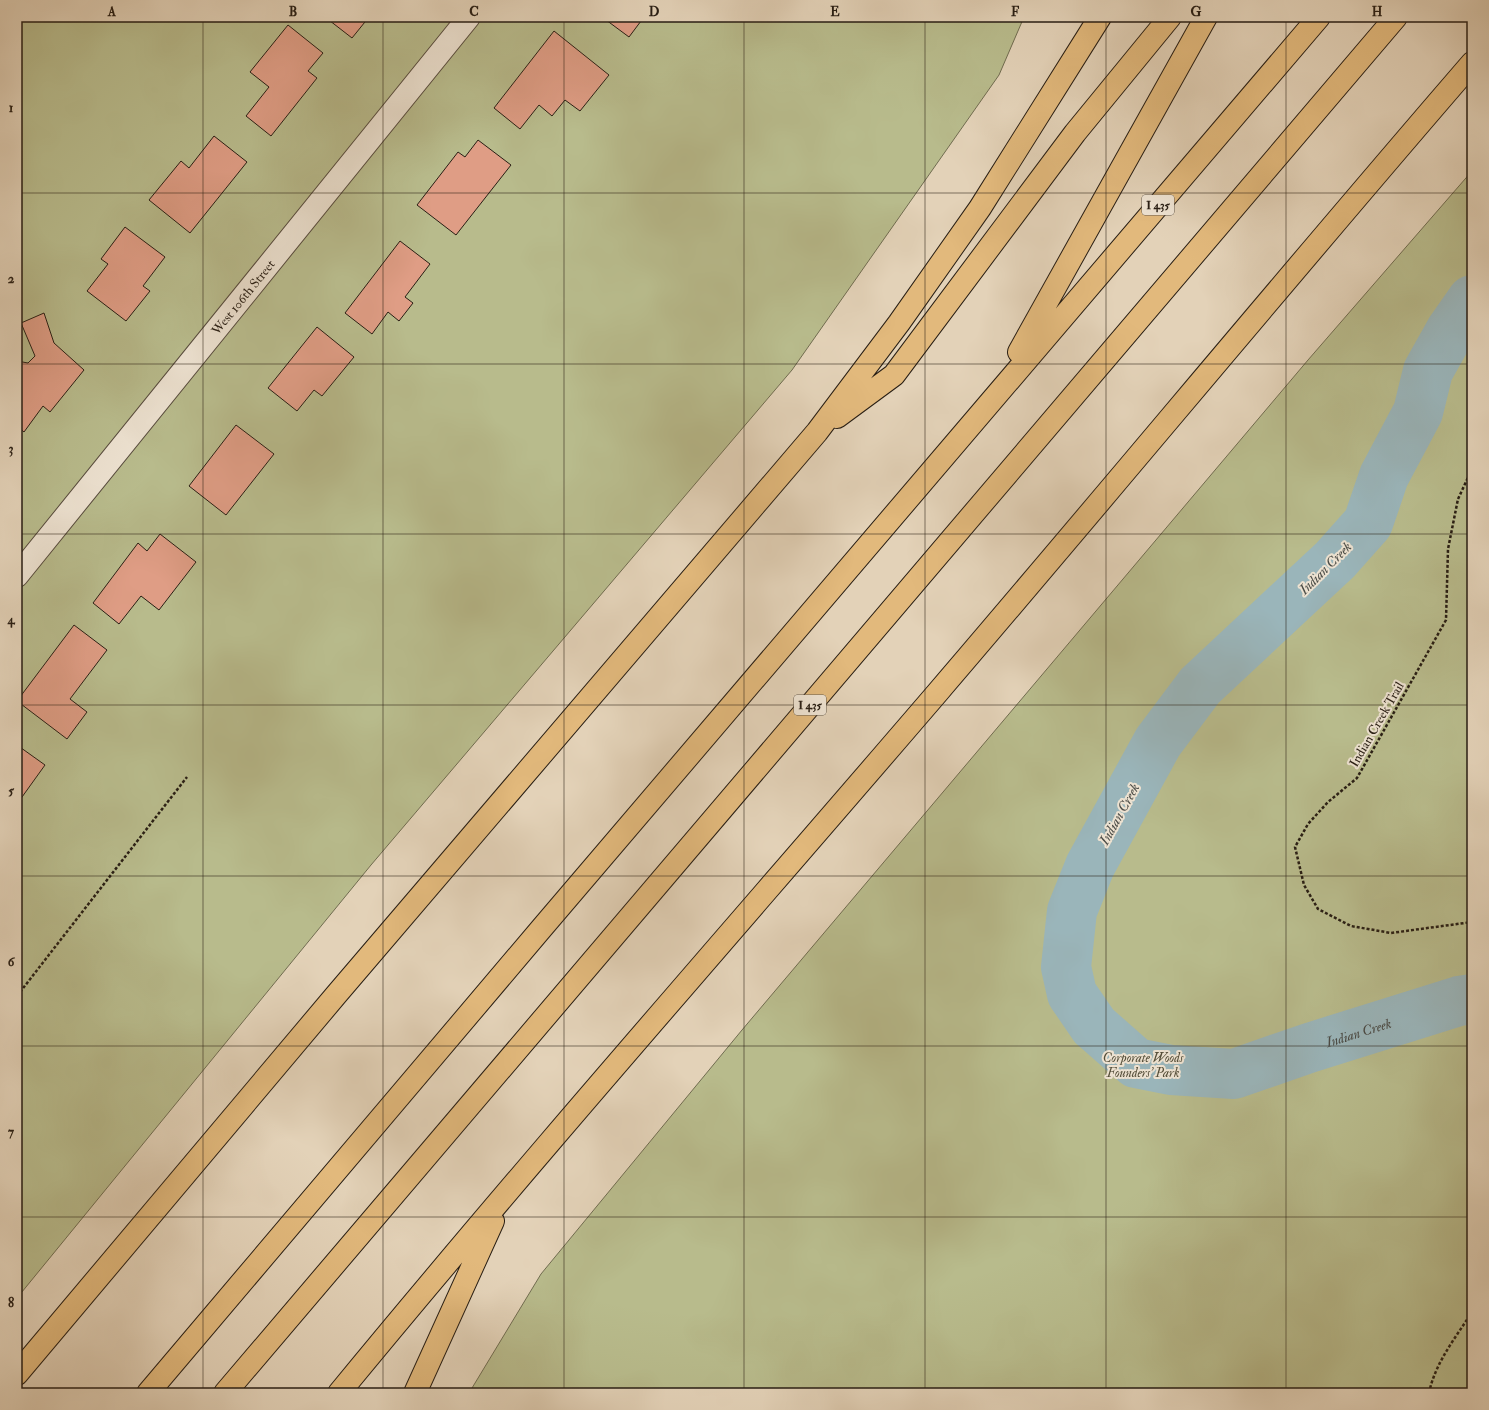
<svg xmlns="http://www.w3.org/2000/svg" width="1489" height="1410" font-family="'IM FELL Double Pica',serif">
<rect width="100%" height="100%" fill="#e3d2b8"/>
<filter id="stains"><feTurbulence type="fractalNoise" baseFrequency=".005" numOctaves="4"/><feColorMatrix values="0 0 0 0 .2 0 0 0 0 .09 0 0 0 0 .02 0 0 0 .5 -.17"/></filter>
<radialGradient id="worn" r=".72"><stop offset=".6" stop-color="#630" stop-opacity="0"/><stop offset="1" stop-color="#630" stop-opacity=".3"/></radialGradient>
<path fill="#b8bb8c" stroke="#706c50" d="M17,17H1024L999,75L792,370L371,865L17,1298Z
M1472,171V1393H469L541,1274L742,1030L1308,360Z"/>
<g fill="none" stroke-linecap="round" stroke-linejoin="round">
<path stroke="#9ab5ba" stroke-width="50" id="s1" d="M1472,300L1451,330L1428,371L1418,412L1384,476L1368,523L1335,560L1200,686L1158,742L1090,866L1072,911L1066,967L1072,994L1094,1026L1136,1063L1171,1070L1234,1074L1309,1048L1459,1001L1472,999"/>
</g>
<path fill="#df9d85" stroke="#281e14" d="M325,17H369L352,38Z
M602,17H644L629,37Z
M288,25L323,53L308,71L317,78L271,136L246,116L269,87L250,72Z
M554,31L609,75L580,111L565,100L552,116L539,105L520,129L494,108Z
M214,136L247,162L190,233L149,200L181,161L189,168Z
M478,140L511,165L456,235L417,205L458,152L465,157Z
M125,227L165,257L143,286L150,291L126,321L87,291L108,264L101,259Z
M400,241L430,264L405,297L413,303L399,321L388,312L372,334L345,313Z
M44,313L54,343L84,370L50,412L43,406L24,432L17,426V361L28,363L35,356L21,323Z
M317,327L354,357L322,396L314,390L297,411L268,388Z
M236,425L274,454L226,515L189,486Z
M160,534L196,562L159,610L141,596L119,624L93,603L138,543L147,551Z
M74,625L107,650L70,699L87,712L67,739L17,701Z
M17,745L45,765L17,804Z"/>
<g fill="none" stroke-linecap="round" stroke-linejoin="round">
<defs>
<g id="minor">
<path id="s2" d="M17,576L469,17"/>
</g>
<path id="highway" d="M1019,352L1206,17
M837,417L894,375L1075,133L1170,17
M17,1374L336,995L817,432L899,323L980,208L1100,17
M148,1393L541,929L1319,17
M225,1393L1396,17
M339,1393C534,1156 738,925 938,692C1117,483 1292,271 1472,63
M415,1393L493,1221"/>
</defs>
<use href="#minor" stroke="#574b3d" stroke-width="24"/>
<use href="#highway" stroke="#281e14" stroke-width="24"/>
<path stroke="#281e14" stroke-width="2.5" stroke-dasharray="3 2" stroke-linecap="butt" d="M1472,469L1458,499L1448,549L1446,620L1357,778L1328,802L1308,824L1295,847L1304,885L1318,909L1351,926L1391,933L1472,922
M17,996L187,777
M1429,1393C1435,1363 1456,1337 1472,1312"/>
<use href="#minor" stroke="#ede2d1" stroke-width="22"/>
<use href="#highway" stroke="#e2b97c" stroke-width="22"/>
</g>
<path fill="none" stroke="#281e14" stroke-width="1" stroke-opacity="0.55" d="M203,17V1393M383,17V1393M564,17V1393M744,17V1393M925,17V1393M1106,17V1393M1286,17V1393M17,193H1472M17,364H1472M17,534H1472M17,705H1472M17,876H1472M17,1046H1472M17,1217H1472"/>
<g text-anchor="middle" stroke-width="4" stroke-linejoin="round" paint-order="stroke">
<g fill="#ede2d1" stroke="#63594d" stroke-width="1">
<rect x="1142" y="195" width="32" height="20" rx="3"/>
<rect x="794" y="695" width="32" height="20" rx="3"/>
</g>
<g font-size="12" font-weight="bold" fill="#281e14">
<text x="1158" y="209">I 435</text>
<text x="810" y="709">I 435</text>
</g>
<g font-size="13" fill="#281e14" stroke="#ede2d1">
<text dy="5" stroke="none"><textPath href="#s2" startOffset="359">West 106th Street</textPath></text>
<text transform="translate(1376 724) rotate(-60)" y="5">Indian Creek Trail</text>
</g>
<g font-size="13" font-style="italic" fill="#534d38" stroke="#ede2d1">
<text x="1143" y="1062">Corporate Woods<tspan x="1143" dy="15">Founders' Park</tspan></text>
</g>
<g font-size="14" font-style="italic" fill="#4a4b46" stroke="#ede2d1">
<text transform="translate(1325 568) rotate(-45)" y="5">Indian Creek</text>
<text transform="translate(1119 814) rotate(-61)" y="5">Indian Creek</text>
<text dy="5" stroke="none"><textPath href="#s1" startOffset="1151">Indian Creek</textPath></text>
</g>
</g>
<rect width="1489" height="1410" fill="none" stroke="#e3d2b8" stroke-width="44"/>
<rect x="22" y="22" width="1445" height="1366" fill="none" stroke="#281e14" stroke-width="1.5"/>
<g font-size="13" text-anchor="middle" font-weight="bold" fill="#281e14">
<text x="112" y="16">A</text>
<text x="293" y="16">B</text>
<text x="474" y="16">C</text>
<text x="654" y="16">D</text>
<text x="835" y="16">E</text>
<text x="1015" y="16">F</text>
<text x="1196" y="16">G</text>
<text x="1377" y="16">H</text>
<text x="11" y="112">1</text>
<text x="11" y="283">2</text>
<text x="11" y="453">3</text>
<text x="11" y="624">4</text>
<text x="11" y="795">5</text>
<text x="11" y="966">6</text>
<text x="11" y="1136">7</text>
<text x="11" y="1307">8</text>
</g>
<rect width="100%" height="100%" filter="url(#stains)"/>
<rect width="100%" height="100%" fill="url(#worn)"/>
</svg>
